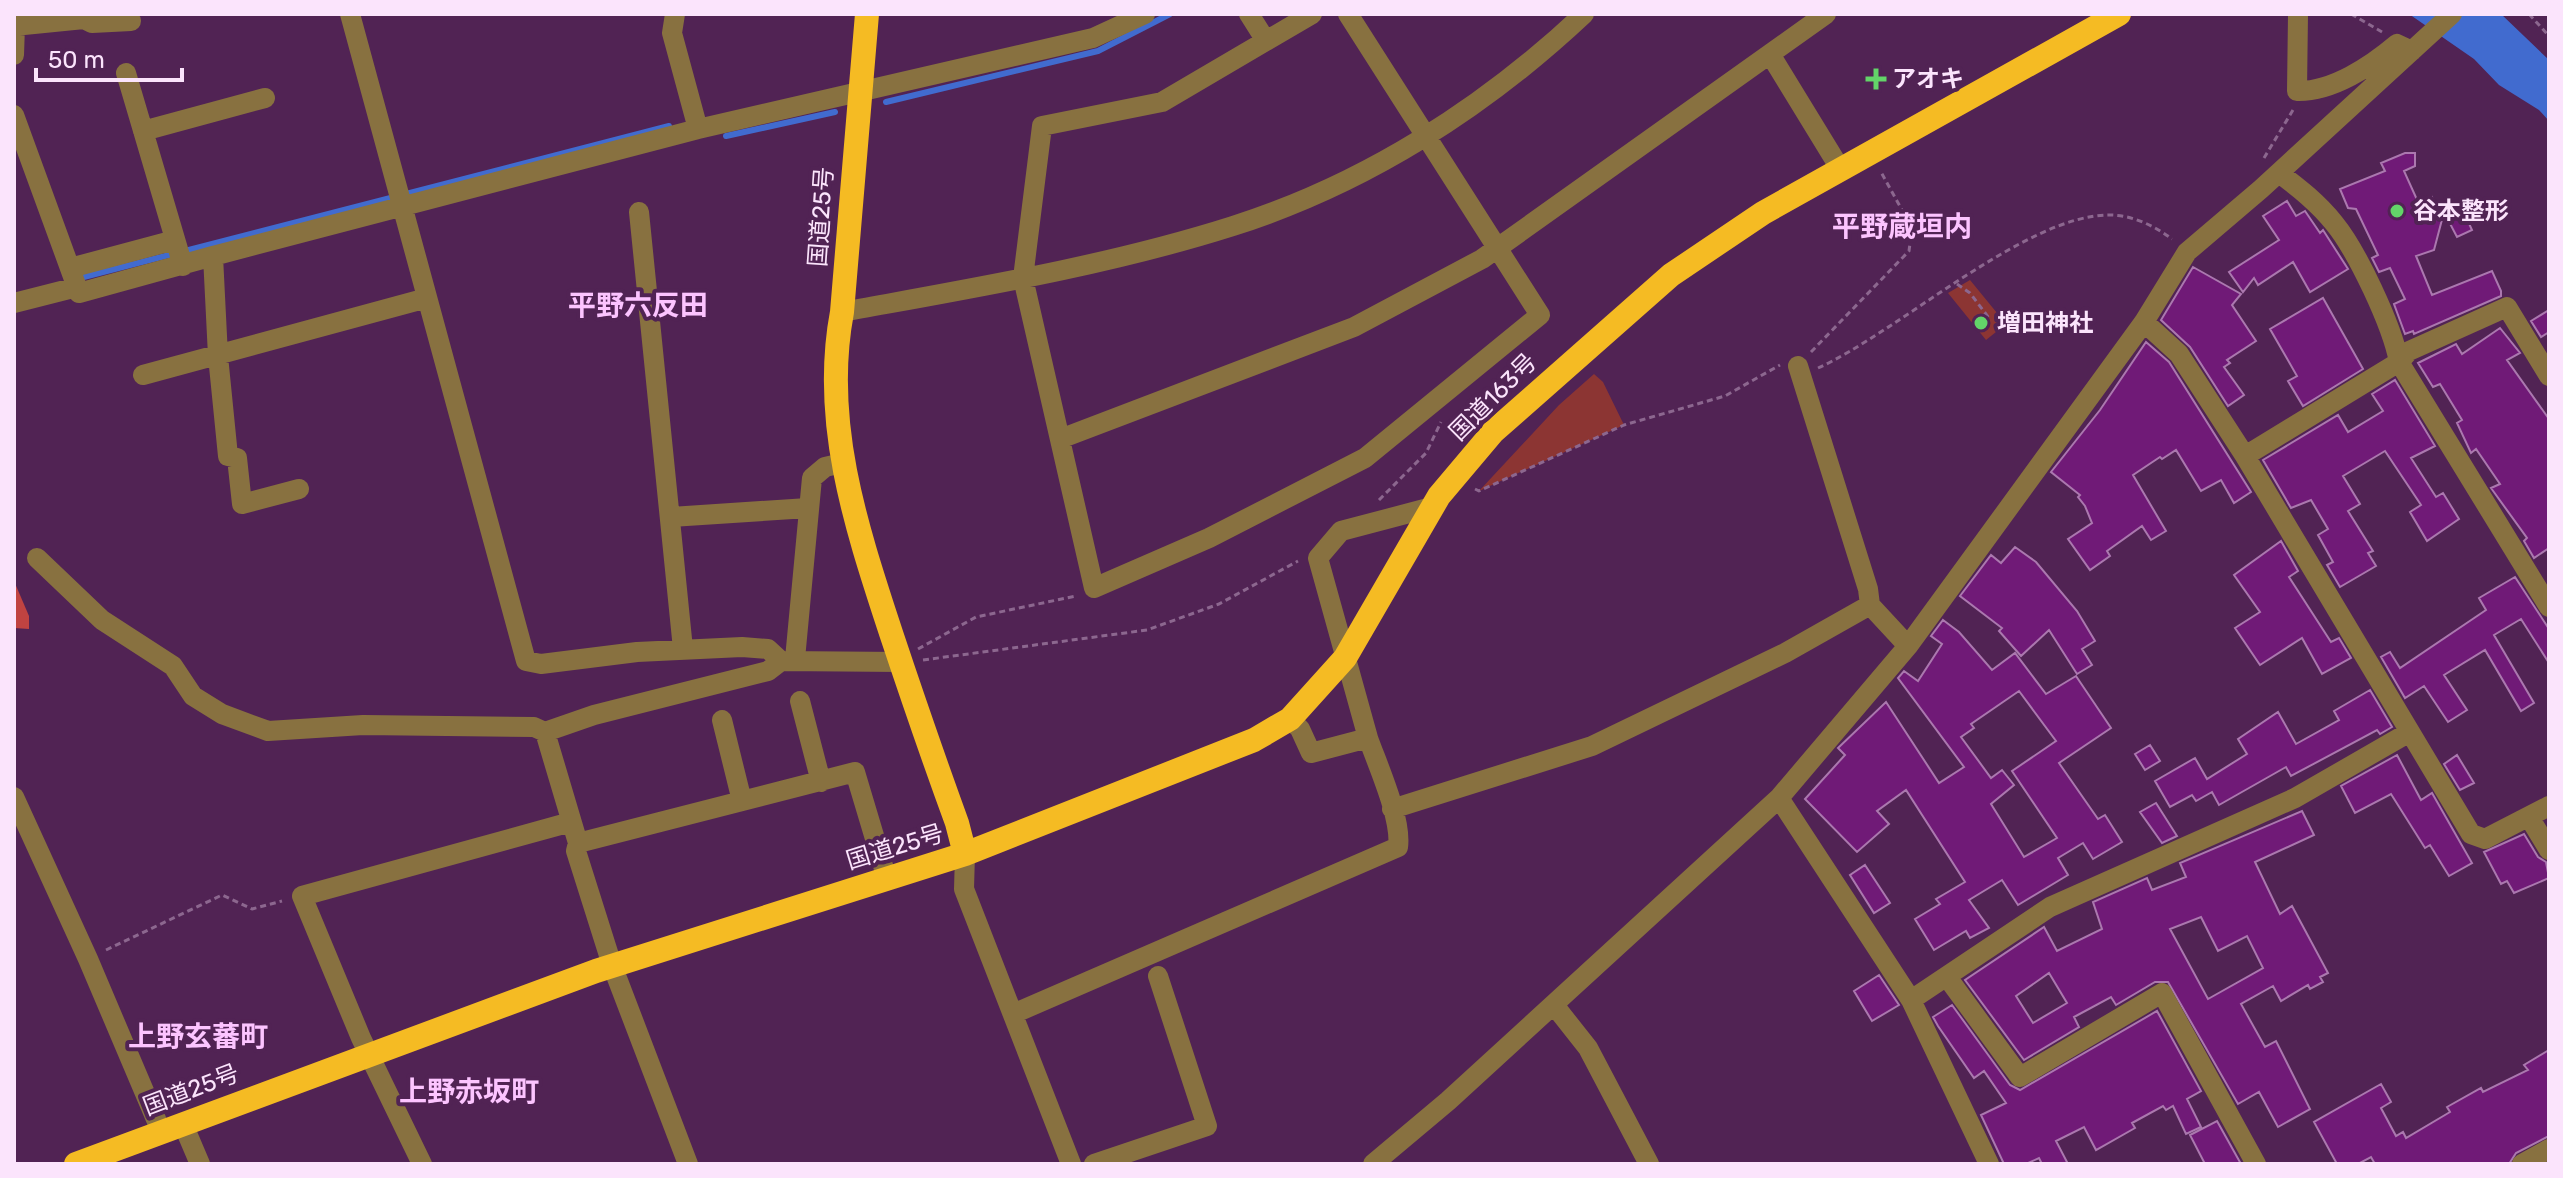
<svg xmlns="http://www.w3.org/2000/svg" width="2563" height="1178" font-family="Rubik,'Noto Sans JP',sans-serif">
<rect width="100%" height="100%" fill="#512354"/>
<path fill="#8c3533" d="M1970,280L2006,324L1986,340L1948,293Z
M1594,374L1603,382L1624,425L1479,491L1559,405Z"/>
<path fill="#c04341" d="M14,581L29,616V629L14,628Z"/>
<path fill="#416bcf" d="M2409,14H2501L2549,60V121L2539,110L2499,85L2474,59Z"/>
<g fill="none" stroke-linecap="round" stroke-linejoin="round">
<path stroke="#416bcf" stroke-width="6" d="M886,102L1098,51L1170,14
M726,136L835,112
M76,279L669,126"/>
</g>
<path fill="#701a77" stroke="#ab78af" stroke-width="2" fill-rule="evenodd" d="M2405,153H2415V166L2404,171L2418,202L2432,197L2437,213L2461,206L2472,230L2457,237L2444,212L2434,250L2416,256L2432,295L2492,271L2501,291V296L2414,334L2413,331L2405,334L2394,304L2405,299L2390,268L2379,272L2372,258L2378,255L2356,209L2348,208L2340,189L2385,171L2381,163Z
M2287,201L2296,216L2305,211L2320,233L2323,230L2348,269L2310,292L2293,262L2258,285L2254,278L2243,292L2229,272L2279,240L2263,216Z
M2193,267L2241,294L2232,305L2256,341L2227,360L2230,363L2224,367L2244,395L2228,406L2190,347L2161,320Z
M2323,298L2363,369L2303,406L2288,381L2297,376L2270,329Z
M2549,310V332L2541,337L2531,321Z
M2500,328L2520,353L2507,360L2549,419V548L2534,558L2524,541L2527,538L2491,488L2500,484L2476,449L2471,453L2457,423L2462,420L2440,384L2433,387L2418,363L2456,344L2462,354Z
M2146,342L2169,362L2251,492L2234,503L2221,480L2201,491L2176,450L2162,459L2160,457L2133,475L2166,531L2151,540L2142,526L2107,551L2110,556L2090,570L2068,539L2092,523L2085,506L2078,497L2080,495L2051,472L2100,410Z
M2395,380L2435,446L2411,458L2436,497L2443,493L2459,519L2427,541L2410,512L2421,505L2385,451L2343,476L2360,504L2348,511L2373,551L2368,553L2376,566L2340,587L2327,565L2333,562L2318,535L2328,529L2311,500L2291,508L2263,460L2338,415L2348,432L2383,411L2372,394Z
M2281,541L2298,571L2289,577L2331,642L2339,638L2351,658L2322,674L2302,638L2260,665L2235,628L2260,612L2234,575Z
M2015,547L2036,562L2077,611L2095,641L2082,649L2092,665L2077,674L2049,630L2021,656L1999,631L2002,628L1960,596L1991,555L2001,563Z
M2515,577L2549,629V663L2521,619L2494,635L2534,703L2521,711L2485,650L2444,675L2467,710L2448,722L2424,686L2405,698L2381,657L2390,652L2400,668L2486,610L2479,598Z
M1943,620L1959,632L1992,670L2015,653L2046,694L2076,676L2111,728L2059,763L2098,819L2105,815L2122,842L2093,859L2083,843L2058,858L2068,875L2018,905L2002,880L1969,900L1989,928L1970,938L1966,931L1934,950L1915,919L1940,904L1936,899L1965,882L1906,790L1877,811L1889,824L1857,852L1805,799L1845,755L1838,748L1886,702L1939,783L1964,767L1898,678L1904,671L1918,681L1942,644L1931,636ZM2019,691L2056,741L2012,771L2057,838L2024,857L1991,804L2014,785L2002,770L1991,778L1961,737L1974,728L1971,724Z
M2370,690L2392,727L2380,734L2377,730L2291,776L2286,767L2219,805L2212,792L2196,801L2192,795L2170,807L2155,781L2195,758L2207,779L2247,754L2238,739L2278,712L2296,744L2339,720L2334,711Z
M2150,745L2160,761L2145,770L2135,754Z
M2397,755L2421,800L2432,793L2472,863L2449,876L2430,845L2425,848L2391,794L2355,813L2341,786Z
M2457,755L2474,783L2460,790L2444,764Z
M2156,803L2177,836L2162,843L2140,812Z
M2302,811L2314,835L2255,862L2280,914L2292,906L2328,973L2320,977L2323,982L2310,989L2308,985L2281,1001L2273,986L2241,1004L2265,1047L2276,1041L2310,1109L2278,1127L2259,1092L2238,1104L2168,982H2155L2116,1005L2111,997L2074,1017L2079,1027L2024,1060L1965,980L2044,927L2057,951L2102,929L2093,902L2147,878L2152,890L2186,877L2180,863ZM2201,917L2218,951L2247,936L2263,968L2208,999L2170,929ZM2049,973L2067,1003L2033,1023L2016,996Z
M2524,834L2538,857L2546,862L2549,878L2514,893L2507,881L2501,884L2484,852Z
M1865,865L1890,903L1874,913L1850,875Z
M1879,975L1899,1005L1872,1021L1854,991Z
M1952,1005L2010,1085L2020,1090L2157,1011L2201,1091L2187,1099L2201,1127L2186,1134L2173,1106L2166,1110L2163,1106L2132,1123L2135,1128L2096,1150L2084,1127L2056,1141L2068,1164H2042L2039,1158L2026,1164H2004L1981,1115L2006,1103L1984,1071L1974,1078L1938,1026L1933,1017Z
M2549,1050V1136L2516,1153L2509,1164H2375L2371,1157L2358,1164H2337L2314,1122L2381,1084L2391,1102L2381,1108L2396,1136L2403,1132L2406,1138L2450,1112L2447,1107L2481,1088L2483,1092L2528,1070L2524,1065Z
M2217,1121L2241,1164H2205L2190,1135Z"/>
<g fill="none" stroke-linecap="round" stroke-linejoin="round">
<path stroke="#8c678f" stroke-width="3" stroke-dasharray="6 4" stroke-linecap="butt" d="M2351,14L2382,32
M2529,14L2549,36
M2264,158L2293,110
M1957,284L1970,293L1989,318
M1811,352L1909,251L1912,228L1881,172
M1818,368C1898,332 2027,214 2110,215C2132,215 2155,226 2172,239
M1475,489L1479,491L1624,425L1725,396L1780,365
M1379,500L1426,453L1441,422
M918,649L976,617L1076,596
M923,660L1147,630L1219,604L1298,561
M106,950L222,895L252,909L282,901"/>
<path stroke="#887140" stroke-width="20" d="M350,14L526,661L541,664L637,652L742,647L768,649L781,661
M675,14L672,33L698,129
M1249,14L1266,41
M1312,14L1162,102L1042,126L1023,278L1094,588L1209,538L1365,458L1540,315L1348,14
M2298,14L2297,91C2332,92 2371,66 2397,44L2412,51
M84,19L92,23L131,21
M14,26L84,19L83,14
M1770,54L1841,170
M14,55L15,26
M126,73L183,266
M14,115L79,293L213,256L218,356L228,456L237,458L242,504L299,489
M143,131L265,98
M2279,173C2299,188 2318,203 2334,223C2357,251 2392,325 2399,362L2549,607
M639,212L683,649
M213,256L698,129L1093,38L1145,14
M70,268L175,240
M14,303L77,287
M842,312C973,288 1107,266 1233,226C1365,184 1484,108 1584,14
M2144,322L2179,354L2245,456L2471,834L2485,839L2549,806
M1798,366L1868,589L1870,605L1908,646
M143,375L427,298
M1060,439L1354,327L1482,259L1826,14
M2245,456L2399,362L2409,351L2507,307L2549,376
M671,517L808,508
M37,558L102,620L173,666L193,696L222,714L268,731L363,725L534,727L545,732L594,715L768,671L781,661L901,662
M795,659L812,478L825,467L842,463
M800,701L821,782
M722,720L742,801
M545,732L578,843L576,851L612,965L688,1164
M1368,738L1318,558L1341,531L1432,507
M14,797L88,959L161,1131
M1779,798L1911,1000L1989,1164
M1392,809L1592,746L1785,653L1870,605
M2529,817L2549,850
M578,843L855,772L887,879
M965,854L964,889L1071,1164
M1947,977L2020,1077L2162,993L2256,1164
M1911,1000L2050,907L2295,798L2408,733
M1554,1005L1588,1048L1649,1164
M1015,1013L1398,847C1402,819 1378,766 1368,738L1311,753L1300,729L1290,719
M183,1124L200,1164
M422,1164L361,1038L302,896L571,822
M1094,1164L1207,1126L1158,976
M1373,1164L1448,1101L1779,798L1908,646L2144,322L2187,252L2261,189L2452,14
M2522,1164L2549,1149"/>
<path stroke="#f5bb23" stroke-width="24" d="M867,14L842,312C821,423 857,529 891,633C912,696 934,760 957,823L965,854
M76,1164L596,971L965,854L1254,740L1290,719L1345,658L1439,496L1493,432L1671,275L1763,213L2119,14"/>
</g>
<g fill="#63d469" stroke="#512354" stroke-width="3">
<path d="M1872 67h8v8h8v8h-8v8h-8v-8h-8v-8h8z"/>
<circle cx="2397" cy="211" r="8"/>
<circle cx="1981" cy="323" r="8"/>
</g>
<g text-anchor="middle" stroke-width="8" stroke-linejoin="round" paint-order="stroke">
<g font-size="24" font-weight="bold" fill="#fbe4fc" stroke="#512354" text-anchor="start">
<text x="1892" y="87">アオキ</text>
<text x="2413" y="219">谷本整形</text>
<text x="1997" y="331">増田神社</text>
</g>
<g font-size="24" fill="#fbe4fc" stroke="#512354">
<text transform="translate(821 217) rotate(-86)" y="8">国道25号</text>
<text transform="translate(1493 397) rotate(-45)" y="8">国道163号</text>
<text transform="translate(895 847) rotate(-17)" y="8">国道25号</text>
<text transform="translate(191 1090) rotate(-21)" y="8">国道25号</text>
</g>
<g font-size="28" font-weight="bold" fill="#fcc4ff" stroke="#512354">
<text x="1902" y="236">平野蔵垣内</text>
<text x="638" y="315">平野六反田</text>
<text x="198" y="1046">上野玄蕃町</text>
<text x="469" y="1101">上野赤坂町</text>
</g>
</g>
<rect width="2563" height="1178" fill="none" stroke="#fbe4fc" stroke-width="32"/>
<path d="M36 68v12h146v-12" fill="none" stroke="#fbe4fc" stroke-width="4"/>
<text x="48" y="68" font-size="24" fill="#fbe4fc" stroke="#512354" stroke-width="6" paint-order="stroke">50 m</text>
</svg>
